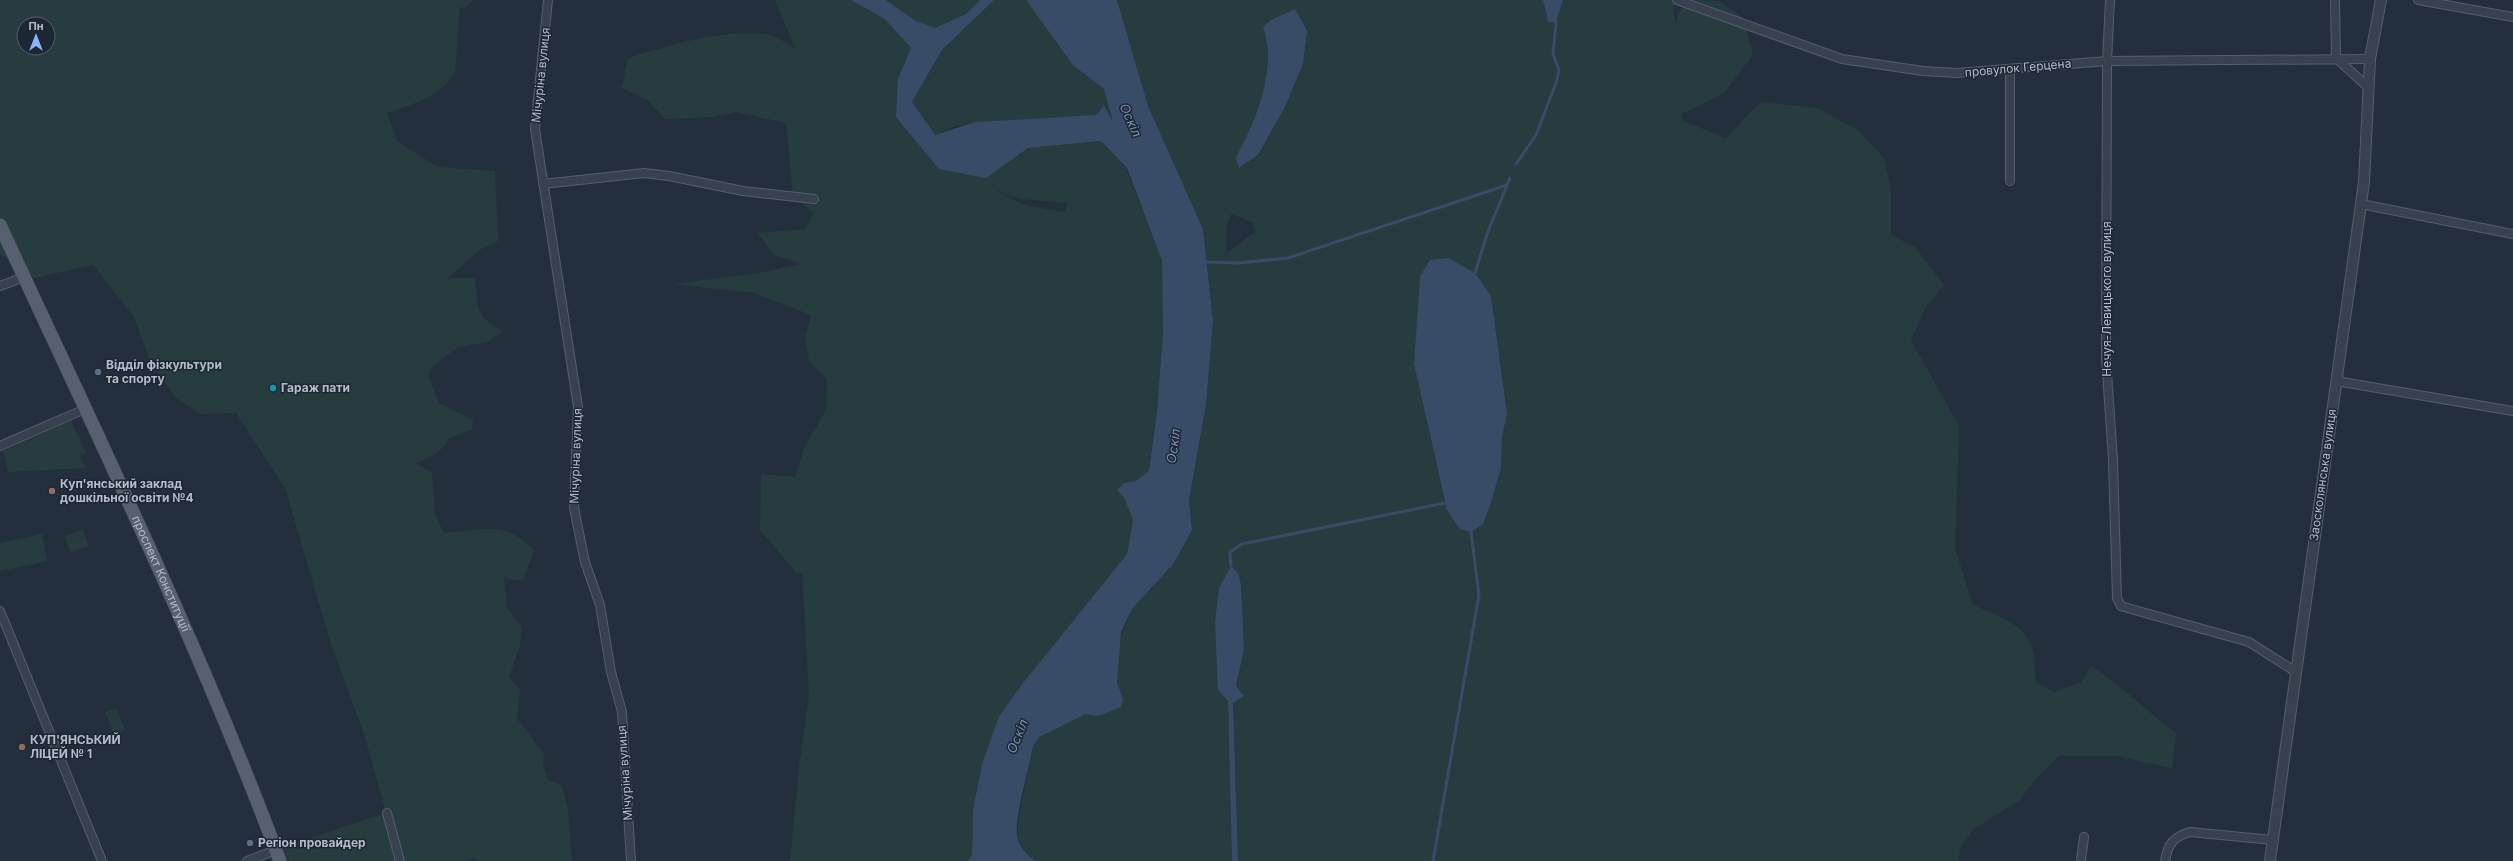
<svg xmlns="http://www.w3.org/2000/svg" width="2513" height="861" font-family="Inter,sans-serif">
<rect width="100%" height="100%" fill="#242f3e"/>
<path fill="#263c3f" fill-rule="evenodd" d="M0,0H473L466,8L460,7L455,71C444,96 411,105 387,113L398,142L438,167L495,171L498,241L481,249L448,278H475C479,308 474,316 503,331L488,342L458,347L434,365L428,375L439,403L473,420L472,430L449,438C441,453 431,457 416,463L432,473L435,514L444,533C484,530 502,519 534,550L523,581L504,578L507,608L522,627L520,646L509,677L520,689L517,719C528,730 533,742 544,753L543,764L548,780L562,785L568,810L572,861H478L473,858L467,861H289L284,847L386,813L364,734L330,641L285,488L236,413L200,414L175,397L150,361L134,317L93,265L34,278L0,254ZM24,24H48V48H24Z
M775,0H855L885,17L914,49L898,79L939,169L1028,148L1101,141L1125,166L1162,261L1163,334L1159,392L1149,471L1136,481L1124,483L1126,500L1133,520L1127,554L1023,683L999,716L982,764L973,810L972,855L968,861H790L799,767L809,695L802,574L796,572L760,530L761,474L795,477L804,448L826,410L827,379L809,361L805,338L811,315L754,293L674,284L758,273L802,264L774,255L757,233L805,229L814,213L793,196L786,123L736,112L711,117L665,119L647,100L622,88L628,58C671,45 719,30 764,34C774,34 786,43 795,48ZM989,183L1006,195L1021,199L1068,203L1065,212C1031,207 1016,206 989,183Z
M886,0H980L966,14L936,30L916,21Z
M994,0H1030L1104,89L1114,124L1096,118L994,126L975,122L952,127L935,135L910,106L942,50Z
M1117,0H1543L1548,22H1554L1552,54L1557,20L1563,0H1674V16L1677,25V15L1689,0L1719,1L1743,18L1753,55L1724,93L1682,114L1683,121L1726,138L1760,102L1817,108L1858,130L1884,158L1891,189V235L1915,247L1944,285L1926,307L1911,340L1959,426L1955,548L1973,605C1992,613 2026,624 2032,647C2035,658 2035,671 2036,682L2054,692L2080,683L2091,666C2121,685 2147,711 2176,733L2172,768L2115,756H2059L2035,780L2020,800L1974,829L1961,847L1958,861H1238L1233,703L1244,650L1241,585L1218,690L1228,701L1232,861H1035L1029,857L1017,837L1019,817L1033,746L1054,713L1123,699L1117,684L1118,658L1120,639L1132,609L1174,563L1192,530L1189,500L1206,405L1213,321L1203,229L1148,106ZM1295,9L1303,64L1284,109L1259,155L1240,168L1236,157L1247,137L1268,83L1267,39L1263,27ZM1231,214L1252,222L1255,232L1226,253L1227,226ZM1420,276L1491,296L1507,414L1502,437L1501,467L1445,503L1414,364Z
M71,421L86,453L80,456L86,468L8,472L3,451Z
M83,530L89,546L70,552L65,536Z
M42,534L47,561L0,571V543Z
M116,708L125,730L114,734L105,712Z"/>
<path fill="#394c67" d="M851,0H886L916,21L935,28L966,14L980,0H994L942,50L912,102L935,135L975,122L1096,115L1104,106L1113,122L1104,89L1073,65L1026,0H1117L1148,106L1203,229L1213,321L1206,405L1189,500L1192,530L1174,563L1132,609L1121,632L1117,683L1123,699L1121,707L1098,716L1086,714L1039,737L1033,746C1029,770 1015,814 1017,836C1018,845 1028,856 1035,861H968L972,855L973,810L982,764L999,716L1023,683L1127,554L1133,520L1125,499L1117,490L1124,483L1136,481L1149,471L1157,411L1163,334L1162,261L1127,168L1101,141L1028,148L986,178L939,169L896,117L898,79L911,48L885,19Z
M1543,0H1563L1556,22H1548Z
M1295,9L1307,31L1303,64L1284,109L1258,155L1239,168L1236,157C1256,121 1278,68 1263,27L1271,20Z
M1448,258L1475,273L1491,296L1507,414L1502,437L1501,467L1491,503L1483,524L1471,532L1460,529L1447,510L1414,364L1420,276L1430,260Z
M1231,566L1238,573L1241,585L1244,650L1236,686L1244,696L1233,703L1238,861H1232L1228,701L1218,690L1215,622L1219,588Z"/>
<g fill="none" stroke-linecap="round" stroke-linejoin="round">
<path stroke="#394c67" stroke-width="3" d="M1516,164L1536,135L1556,83L1559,70L1553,54L1556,22
M1206,262L1239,263L1288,258L1507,185
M1475,273L1487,234L1510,178
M1231,566L1230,552L1242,544L1445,503
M1433,861L1479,595L1471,532"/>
<defs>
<path id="minor" d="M548,0L535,129L578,407L574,508L585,562L600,605L611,672L622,712L631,861
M1677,0L1842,59L1923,71L1957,73L2107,61L2370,59
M2110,0L2107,61L2106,358L2113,460L2117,598L2121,606L2131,609L2249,642L2296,672
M2335,0L2336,58L2369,88
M2418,0L2513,17
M2010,70V181
M543,184L644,173L669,176L743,191L814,199
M2361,204L2513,234
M0,286L24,277
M2336,381L2513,411
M0,446L85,409
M0,611L102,861
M387,813L400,861
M247,861L276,850
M2081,861L2084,837
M2165,861C2168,844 2173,837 2190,832L2273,840"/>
<path id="tertiary" d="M2270,861L2364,182L2370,59L2381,0"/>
<g id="primary">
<path id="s1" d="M0,225C97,435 199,644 280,861"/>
</g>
</defs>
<use href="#minor" stroke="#565f6c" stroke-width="10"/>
<use href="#tertiary" stroke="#565f6c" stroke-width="12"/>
<use href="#primary" stroke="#414a57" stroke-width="14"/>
<use href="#minor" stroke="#38414e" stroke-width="8"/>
<use href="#tertiary" stroke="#38414e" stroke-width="10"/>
<use href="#primary" stroke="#56606e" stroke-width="13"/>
</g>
<g fill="#5c6f8a" stroke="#1d2633" stroke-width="1.5">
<circle cx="98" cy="372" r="4"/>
<circle cx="250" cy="843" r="4"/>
</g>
<circle fill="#0f9aa8" stroke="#1d2633" stroke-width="1.5" cx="273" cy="388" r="4"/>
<g fill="#8d6e63" stroke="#1d2633" stroke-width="1.5">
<circle cx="52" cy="491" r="4"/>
<circle cx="22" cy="747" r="4"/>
</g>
<g text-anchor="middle" stroke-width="3" stroke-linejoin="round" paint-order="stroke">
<g font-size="12" fill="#b4bcc9" stroke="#1d2633">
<text transform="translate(2018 68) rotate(-5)" y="4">провулок Герцена</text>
<text transform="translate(541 75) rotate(-84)" y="4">Мічуріна вулиця</text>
<text transform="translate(2107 299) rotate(-90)" y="4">Нечуя-Левицького вулиця</text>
<text transform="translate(576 456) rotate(-88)" y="4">Мічуріна вулиця</text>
<text transform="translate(2323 475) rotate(-82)" y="4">Заосколянська вулиця</text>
<text dy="4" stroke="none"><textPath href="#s1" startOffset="384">проспект Конституції</textPath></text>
<text transform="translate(625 773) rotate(-94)" y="4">Мічуріна вулиця</text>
</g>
<g font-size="12" font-weight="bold" fill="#b4bcc9" stroke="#1d2633" text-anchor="start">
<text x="106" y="369">Відділ фізкультури<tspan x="106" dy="14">та спорту</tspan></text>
<text x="281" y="392">Гараж пати</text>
<text x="60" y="488">Куп'янський заклад<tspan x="60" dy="14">дошкільної освіти №4</tspan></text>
<text x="30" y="744">КУП'ЯНСЬКИЙ<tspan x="30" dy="14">ЛІЦЕЙ № 1</tspan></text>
<text x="258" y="847">Регіон провайдер</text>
</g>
<g font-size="13" font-style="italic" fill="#7c92b1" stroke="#1d2633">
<text transform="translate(1131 120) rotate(66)" y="5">Оскіл</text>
<text transform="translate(1173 446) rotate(-82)" y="5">Оскіл</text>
<text transform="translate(1017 736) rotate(-68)" y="5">Оскіл</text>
</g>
</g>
<g transform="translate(36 36)"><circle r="19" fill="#1d2633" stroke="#59626f"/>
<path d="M0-3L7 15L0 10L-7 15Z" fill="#8ab4f8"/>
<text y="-6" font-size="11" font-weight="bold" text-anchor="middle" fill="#b4bcc9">Пн</text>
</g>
</svg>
